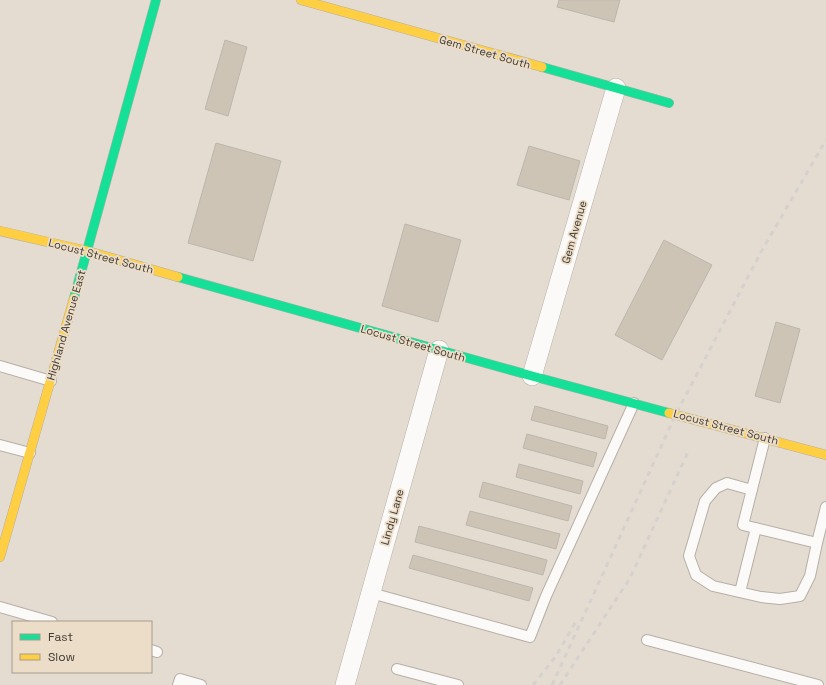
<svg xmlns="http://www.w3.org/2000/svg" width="826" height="685" font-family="'Space Grotesk',sans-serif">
<rect width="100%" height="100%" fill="#e4dcd1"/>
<path fill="#cec4b6" stroke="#bbb6ad" d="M559,0H620L614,22L557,7Z
M225,40L247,47L228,116L205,109Z
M216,143L281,161L253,261L188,243Z
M529,146L580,161L569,200L517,185Z
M405,224L461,240L438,322L382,306Z
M664,240L712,265L662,360L615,335Z
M776,322L800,329L780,403L755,396Z
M535,406L608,426L605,439L531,420Z
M527,434L597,453L593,467L523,448Z
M519,464L583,481L580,494L516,477Z
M483,482L572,506L568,521L479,497Z
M470,511L560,534L556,549L466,525Z
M419,526L547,560L543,575L415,542Z
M413,555L533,588L529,601L409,568Z"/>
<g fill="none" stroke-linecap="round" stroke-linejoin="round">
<defs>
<path id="lane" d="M0,366L51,381
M765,438L743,525L817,543L826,507
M0,445L30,453
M752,490L727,483L716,488L705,501L689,556L696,575L713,586L761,597L780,599L800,596L810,576L817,543
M740,592L756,528
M371,593L530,637L546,596L634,403
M0,607L52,622
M647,640L818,685
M151,650L157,652
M397,669L458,685
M178,685L180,679L201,685"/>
<path id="street" d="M532,376L616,88
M345,685L439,350"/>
<path id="fast" d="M542,67L669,103
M178,277L532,376L669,413
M74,298L156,0"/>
<path id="slow" d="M301,0L542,67
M0,231L87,251L178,277
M669,413L826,455
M0,557L74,298"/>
</defs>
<use href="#lane" stroke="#b6afa7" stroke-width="12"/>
<use href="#street" stroke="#b6afa7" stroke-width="20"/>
<use href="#fast" stroke="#b6afa7" stroke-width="10"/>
<use href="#slow" stroke="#b6afa7" stroke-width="10"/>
<use href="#lane" stroke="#fbfaf8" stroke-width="10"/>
<use href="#street" stroke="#fbfaf8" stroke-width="19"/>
<use href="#fast" stroke="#16e098" stroke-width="9"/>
<use href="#slow" stroke="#ffcf43" stroke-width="9"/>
<path stroke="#d4d1ce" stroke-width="3" stroke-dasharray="5 5" stroke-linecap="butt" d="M533,685L556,656L575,623
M552,685L676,414L761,252L826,140
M560,685L630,578L688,452"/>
</g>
<g text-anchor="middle" stroke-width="3.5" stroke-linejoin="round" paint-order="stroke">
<g font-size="11" fill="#3f3931" stroke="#ecddc9">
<text transform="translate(485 52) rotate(16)" y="4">Gem Street South</text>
<text transform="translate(574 232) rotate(-74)" y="4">Gem Avenue</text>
<text transform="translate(101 256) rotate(15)" y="4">Locust Street South</text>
<text transform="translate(66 325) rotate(-74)" y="4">Highland Avenue East</text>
<text transform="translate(413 343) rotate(16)" y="4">Locust Street South</text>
<text transform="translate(726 427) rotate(15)" y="4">Locust Street South</text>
<text transform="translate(392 517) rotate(-74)" y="4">Lindy Lane</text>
</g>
</g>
<rect x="12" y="621" width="140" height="52" fill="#ecddc9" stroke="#a79b8c"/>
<rect x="20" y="634" width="20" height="6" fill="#16e098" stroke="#a79b8c"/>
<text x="48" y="641" font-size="12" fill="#3f3931">Fast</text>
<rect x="20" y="654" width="20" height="6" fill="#ffcf43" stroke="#a79b8c"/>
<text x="48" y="661" font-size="12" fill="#3f3931">Slow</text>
</svg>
